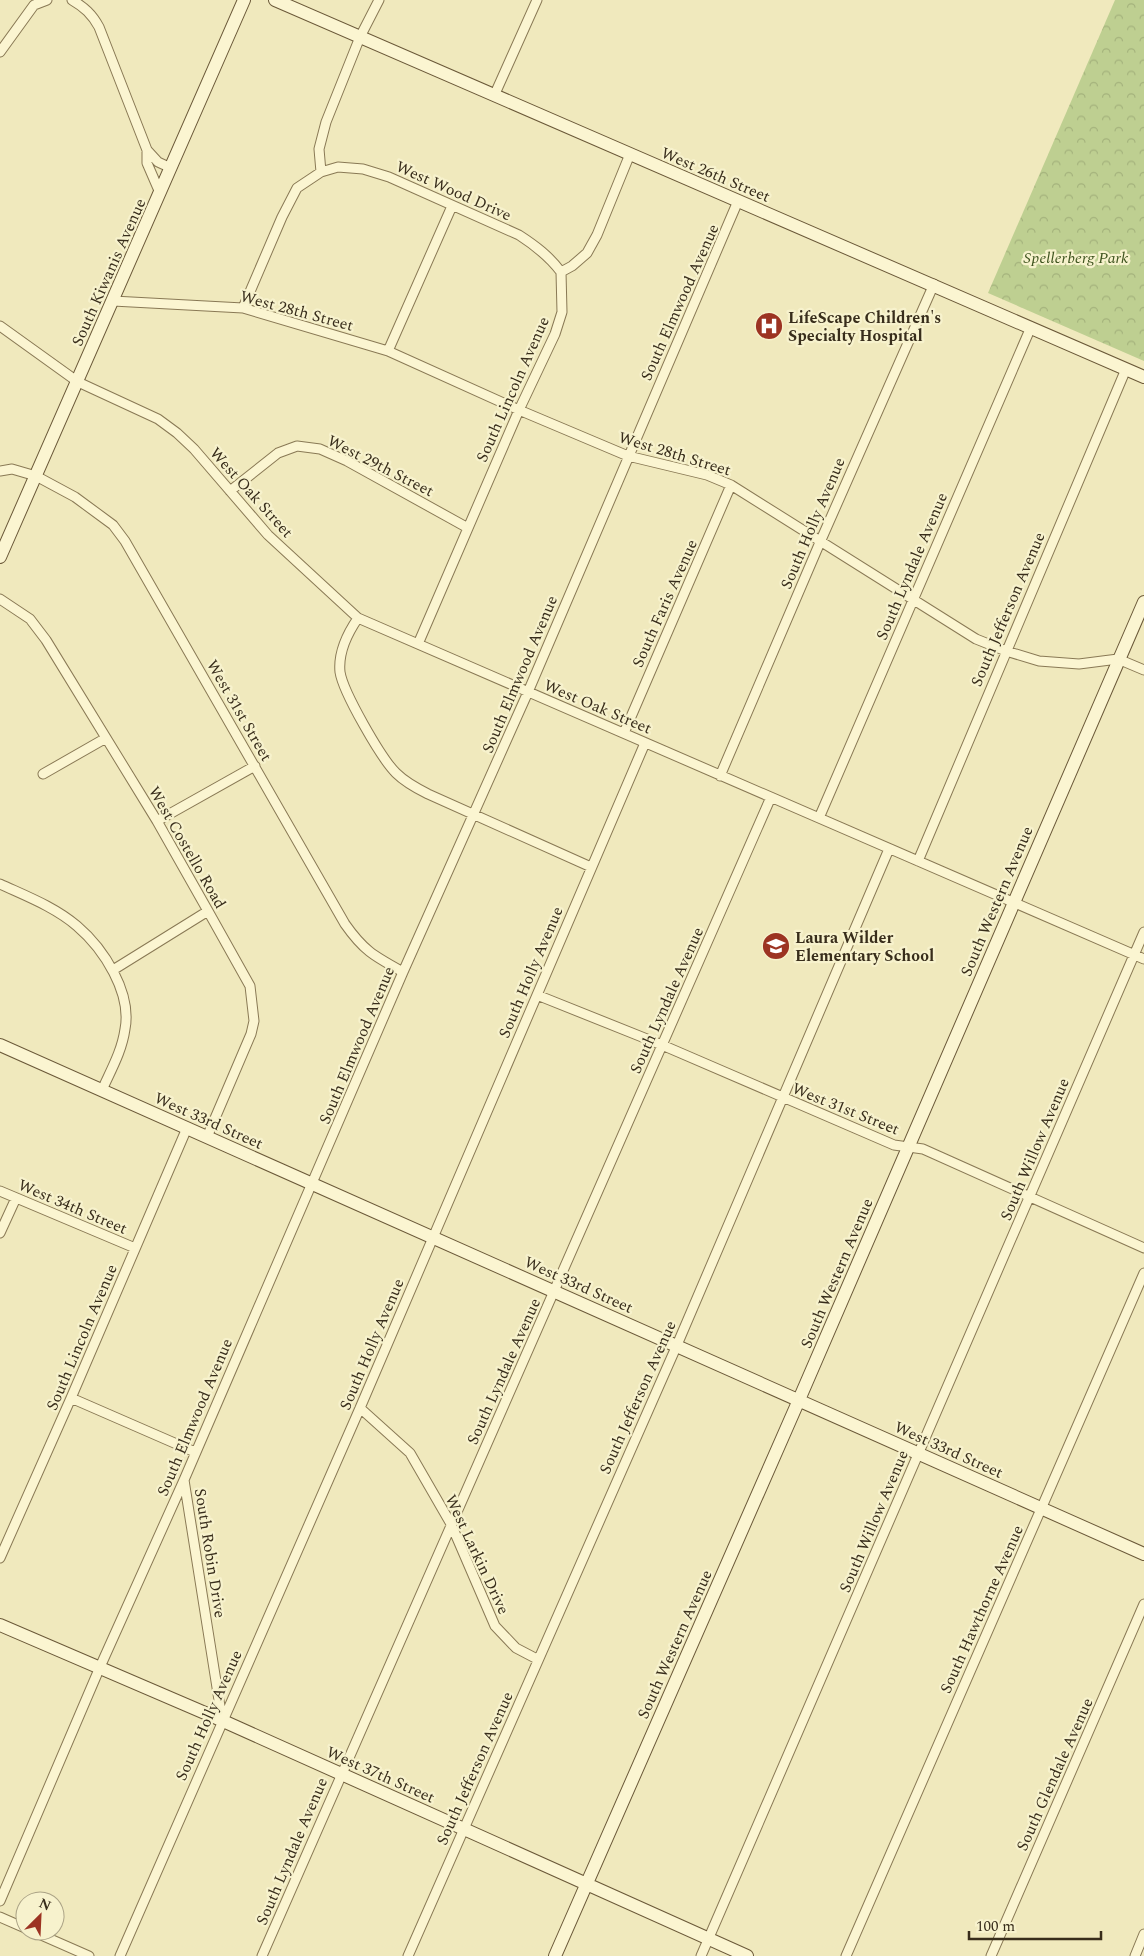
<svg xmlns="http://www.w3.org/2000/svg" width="1144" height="1956" font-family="Spectral,serif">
<defs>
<pattern id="park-crowns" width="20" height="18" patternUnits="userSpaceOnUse" patternTransform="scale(1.25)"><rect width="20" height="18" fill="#becf91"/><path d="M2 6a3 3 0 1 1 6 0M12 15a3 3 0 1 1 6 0" fill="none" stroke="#a4b27c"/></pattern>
</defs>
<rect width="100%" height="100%" fill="#f0e9bd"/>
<path fill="url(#park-crowns)" d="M1115,0H1144V361L988,293Z"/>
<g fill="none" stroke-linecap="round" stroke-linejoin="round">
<defs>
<path id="street" d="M72,0C84,7 92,14 99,27L147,150L158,162L171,168
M0,52L34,5L47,0
M494,96L537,0
M147,150V163L160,193
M321,172L319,149L326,122L360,37L379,0
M561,272L572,266L587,253L597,235L630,154
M113,301L243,308L388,351L519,410L628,456L707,475L731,485L976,639L1006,651L1039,661L1079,664L1118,659L1144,670
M243,308L282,217L297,188L321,172L338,167L363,169L389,177L519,235C536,246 549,256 561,272
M0,326L78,382L158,419L177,433L194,449L268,535L358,618L1144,959
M388,351L452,206
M0,471L12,469L36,476L75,497L113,525L125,541L345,924C364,951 374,956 403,972
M230,491L278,453L297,446L320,449L347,461L468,528
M0,599L30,619L46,640L157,821L208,911L250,986L254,1021L251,1034L207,1137
M358,618C347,634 338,652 340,672C343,692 381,758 396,773C405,782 416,788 428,794L591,867
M418,644L519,410L555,334L562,312L561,272
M624,733L731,485
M43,774L106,738
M720,776L821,540L934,284
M819,818L1031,327
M157,821L255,766
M918,861L1126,369
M0,884C26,896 55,907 77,926C104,949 132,993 125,1029C122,1051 111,1070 102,1090
M113,970L208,911
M537,995L662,1045L894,1145L923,1149L1144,1248
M0,1191L135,1248
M0,1233L16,1198
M71,1398L195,1452
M360,1408L410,1453L451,1524L495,1626L516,1648L537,1659
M184,1480L222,1719
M0,1558L71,1398L187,1128
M0,1901L100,1667L184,1480L403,972L528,692L738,201
M0,1917L25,1928
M32,1931L89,1956
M120,1956L360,1408L645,743
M262,1956L771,797
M408,1956L677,1345L889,849
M701,1956L1144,932
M846,1956L1144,1273
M991,1956L1144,1604
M1135,1956L1144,1934"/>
<path id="secondary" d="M275,0L1144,377
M0,557L244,0
M0,1045L1144,1554
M0,1625L212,1716L747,1956
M555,1956L795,1409L1144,602"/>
</defs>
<use href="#street" stroke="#897955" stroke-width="11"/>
<use href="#secondary" stroke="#6b5939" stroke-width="14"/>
<use href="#street" stroke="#fbf5d1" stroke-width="9"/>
<use href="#secondary" stroke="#fbf5d1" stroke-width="12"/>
</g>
<defs>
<symbol id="hospital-disc" viewBox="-11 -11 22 22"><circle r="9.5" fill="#9c3322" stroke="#f7f2cd"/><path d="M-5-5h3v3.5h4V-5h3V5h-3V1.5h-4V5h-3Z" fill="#fff"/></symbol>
<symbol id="school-disc" viewBox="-11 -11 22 22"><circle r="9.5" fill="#9c3322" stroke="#f7f2cd"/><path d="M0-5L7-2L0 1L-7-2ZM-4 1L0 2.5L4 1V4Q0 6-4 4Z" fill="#fff"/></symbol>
</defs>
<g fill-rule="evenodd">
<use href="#hospital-disc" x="753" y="310" width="32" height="32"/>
<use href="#school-disc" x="760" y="930" width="32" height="32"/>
</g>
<g text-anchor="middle" stroke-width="4.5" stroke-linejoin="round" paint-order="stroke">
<g font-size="16" fill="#382d1b" stroke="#f7f2cd">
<text transform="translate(716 174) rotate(23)" y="6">West 26th Street</text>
<text transform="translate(454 190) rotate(24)" y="6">West Wood Drive</text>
<text transform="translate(108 272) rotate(-66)" y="6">South Kiwanis Avenue</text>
<text transform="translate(679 302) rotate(-66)" y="6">South Elmwood Avenue</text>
<text transform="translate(297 310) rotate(15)" y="6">West 28th Street</text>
<text transform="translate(512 389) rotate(-66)" y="6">South Lincoln Avenue</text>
<text transform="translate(675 453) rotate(17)" y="6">West 28th Street</text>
<text transform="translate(381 465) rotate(27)" y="6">West 29th Street</text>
<text transform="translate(252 492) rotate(48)" y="6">West Oak Street</text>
<text transform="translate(812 523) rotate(-67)" y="6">South Holly Avenue</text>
<text transform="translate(911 566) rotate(-67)" y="6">South Lyndale Avenue</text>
<text transform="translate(664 603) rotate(-66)" y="6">South Faris Avenue</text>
<text transform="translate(1007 609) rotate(-67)" y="6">South Jefferson Avenue</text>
<text transform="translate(519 674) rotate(-67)" y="6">South Elmwood Avenue</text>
<text transform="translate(598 706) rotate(23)" y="6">West Oak Street</text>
<text transform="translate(240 710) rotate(60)" y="6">West 31st Street</text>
<text transform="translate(188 847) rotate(60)" y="6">West Costello Road</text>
<text transform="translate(996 901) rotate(-67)" y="6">South Western Avenue</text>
<text transform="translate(530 972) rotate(-67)" y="6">South Holly Avenue</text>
<text transform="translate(666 1000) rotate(-66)" y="6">South Lyndale Avenue</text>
<text transform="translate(356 1045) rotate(-67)" y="6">South Elmwood Avenue</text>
<text transform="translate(846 1108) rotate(22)" y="6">West 31st Street</text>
<text transform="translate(209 1120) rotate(24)" y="6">West 33rd Street</text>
<text transform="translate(1034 1149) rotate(-67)" y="6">South Willow Avenue</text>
<text transform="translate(73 1206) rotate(23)" y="6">West 34th Street</text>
<text transform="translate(836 1273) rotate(-67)" y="6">South Western Avenue</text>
<text transform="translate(579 1284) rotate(24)" y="6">West 33rd Street</text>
<text transform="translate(81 1337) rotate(-67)" y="6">South Lincoln Avenue</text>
<text transform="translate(371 1344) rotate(-67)" y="6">South Holly Avenue</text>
<text transform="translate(503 1371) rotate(-66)" y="6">South Lyndale Avenue</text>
<text transform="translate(637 1397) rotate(-66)" y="6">South Jefferson Avenue</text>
<text transform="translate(194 1417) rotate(-67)" y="6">South Elmwood Avenue</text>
<text transform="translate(949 1449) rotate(24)" y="6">West 33rd Street</text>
<text transform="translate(873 1521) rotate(-67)" y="6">South Willow Avenue</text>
<text transform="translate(211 1553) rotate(81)" y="6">South Robin Drive</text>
<text transform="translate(478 1554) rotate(65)" y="6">West Larkin Drive</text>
<text transform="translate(981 1609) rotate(-66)" y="6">South Hawthorne Avenue</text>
<text transform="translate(674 1644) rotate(-66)" y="6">South Western Avenue</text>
<text transform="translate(208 1715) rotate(-66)" y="6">South Holly Avenue</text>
<text transform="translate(474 1768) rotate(-66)" y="6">South Jefferson Avenue</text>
<text transform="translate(381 1774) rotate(24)" y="6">West 37th Street</text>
<text transform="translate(1054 1774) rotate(-66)" y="6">South Glendale Avenue</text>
<text transform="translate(291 1851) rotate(-67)" y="6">South Lyndale Avenue</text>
</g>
<g font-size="16" font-style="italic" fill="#405520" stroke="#f7f2cd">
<text x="1076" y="263">Spellerberg Park</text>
</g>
<g font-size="16" font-weight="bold" fill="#382d1b" stroke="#f7f2cd" text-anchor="start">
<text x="788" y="323">LifeScape Children's<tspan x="788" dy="18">Specialty Hospital</tspan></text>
<text x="795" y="943">Laura Wilder<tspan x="795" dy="18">Elementary School</tspan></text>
</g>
</g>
<g transform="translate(40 1916) rotate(24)"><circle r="24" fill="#f7f2cd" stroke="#aba386"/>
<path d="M0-4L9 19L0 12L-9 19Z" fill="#9c3322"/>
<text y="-8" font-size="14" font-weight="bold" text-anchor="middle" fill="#382d1b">N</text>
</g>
<path d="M969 1931v8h132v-8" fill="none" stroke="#382d1b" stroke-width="2.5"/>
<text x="976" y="1931" font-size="15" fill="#382d1b" stroke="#f7f2cd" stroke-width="4" paint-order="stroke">100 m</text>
</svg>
